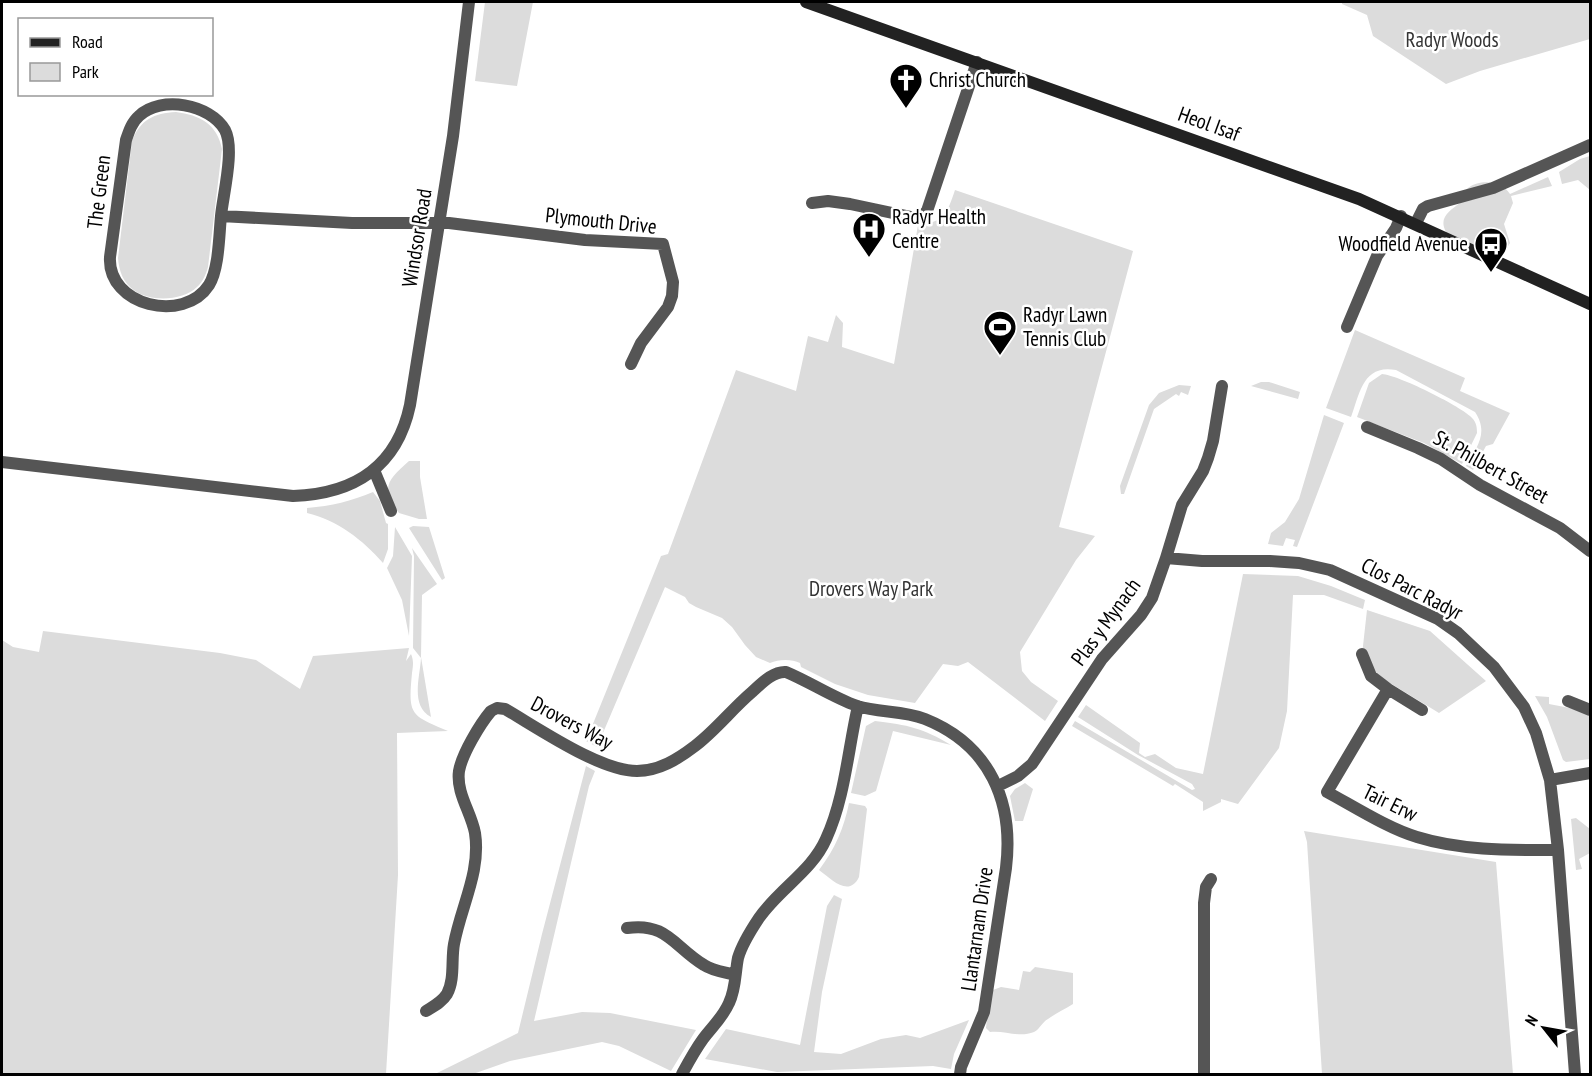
<svg xmlns="http://www.w3.org/2000/svg" width="1592" height="1076" font-family="'PT Sans Narrow',sans-serif">
<rect width="100%" height="100%" fill="#fff"/>
<path fill="#dcdcdc" d="M485,2H533L517,86L475,81Z
M1342,2H1590V39L1480,71L1446,84L1373,36L1367,15L1342,4Z
M176,112C200,115 217,124 222,149L208,267C206,274 203,282 197,287C183,301 151,302 135,291C123,283 119,271 118,258L132,141C140,120 154,113 176,112Z
M1590,156V190L1578,180L1562,184L1559,172L1580,159Z
M1548,177L1552,186L1511,196L1513,203L1504,224L1510,243L1504,253L1499,255C1489,253 1461,251 1453,244C1451,242 1448,235 1446,232C1438,217 1450,211 1461,202C1462,179 1499,176 1510,194Z
M955,190L1133,251L1059,527L1095,536L1076,560L1020,652L1022,671L1031,682L1058,701L1045,721L968,662L958,666L943,664L915,703L868,695L835,684L801,667L800,663C792,659 779,659 770,663L756,657L745,645L732,627L722,618L696,607L689,603L685,597L665,587L597,747L586,741L661,556L668,554L736,370L796,391L808,336L828,342L836,315L843,323L842,347L894,364L918,225C945,222 947,213 955,190Z
M1355,330L1465,378L1460,391L1510,413L1493,444L1486,446L1473,470L1466,466C1477,447 1489,433 1475,412L1396,370C1363,364 1360,393 1351,417L1326,408Z
M1382,374C1398,375 1458,405 1470,416C1476,421 1477,426 1477,433L1462,464L1424,443L1357,417L1369,383Z
M1261,382H1269L1300,392L1298,399L1251,386Z
M1179,385L1191,386L1188,395L1181,392L1179,396L1176,394L1154,409L1124,494H1121L1120,486L1149,405L1159,393Z
M1324,415L1344,423L1297,547L1293,546L1295,540L1286,538L1283,546L1268,544L1271,533L1285,522L1299,499Z
M409,461H420V477L427,519H419L399,513C379,487 389,479 409,461Z
M373,492L380,501L386,523L388,524V549L383,563C363,540 337,520 307,513V508C332,506 351,501 373,492Z
M413,526L429,527L445,578L442,580L409,528Z
M395,527L412,556L409,636L402,600L387,568L393,556Z
M412,548L437,584L422,595L421,657L431,717C410,706 420,677 421,658L413,648L414,556Z
M1243,574L1298,576L1331,586L1365,600L1363,609L1324,595H1293L1287,711L1279,748L1238,804L1221,799V802L1203,811V802L1175,784L1173,786L1072,726L1075,721L1192,790L1195,789L1192,784L1138,755L1078,717L1086,705L1140,743L1139,753L1145,757L1155,754L1176,768L1203,774Z
M1367,610L1430,631L1486,681L1439,713L1372,672L1362,655Z
M43,631L220,653L256,660L300,689L313,656L409,648L406,661L411,654C414,661 413,666 412,673C408,715 410,715 448,731L397,733L398,875L386,1074H2V640L13,647L39,652Z
M1535,696L1549,697V704L1575,709L1590,716V759L1566,762L1563,760L1547,717Z
M875,721C908,725 923,728 951,745L893,731L876,791L865,796L851,793L866,726Z
M586,766L595,771L589,786L534,1021L582,1012L610,1013L696,1030L671,1071L619,1046L602,1042L510,1061L473,1074H435L518,1033L542,934Z
M1025,783L1033,789L1023,821H1015L1010,796L1015,789Z
M849,803L865,806L867,809L859,877C849,898 831,879 819,870C835,849 844,828 849,803Z
M1576,818L1590,829V853L1579,859L1582,869L1576,870L1571,819Z
M1304,831L1496,862L1513,1074H1322L1307,842Z
M834,895L842,899L822,992L814,1052L841,1054L881,1039L906,1035L920,1038L969,1020L954,1054L951,1069L933,1066L777,1072L705,1059L726,1029L800,1045L827,906Z
M1035,967L1073,973V1004C1065,1009 1056,1013 1048,1019C1042,1022 1040,1029 1034,1032C1019,1038 1004,1030 990,1032L986,1028L989,997L993,990L1001,987L1019,990L1023,971L1030,972Z"/>
<g fill="none" stroke-linecap="round" stroke-linejoin="round">
<path stroke="#555" stroke-width="12" d="M812,203L828,201L850,204L916,218L922,216L927,211L977,62
M221,216C219,236 219,269 209,285C184,324 107,306 110,257L126,140C129,131 132,122 139,116C161,95 210,104 225,130C235,149 223,195 221,216L352,223H449L585,240L663,244L673,282L672,296L668,307L641,343L631,364
M1416,223L1423,209L1428,206L1493,188L1590,145
M1347,327L1377,256L1396,228L1401,216
M1367,427L1418,448L1441,459L1480,485L1560,528L1590,551
M2,462L293,496C354,494 397,467 410,405L453,136L469,2
M374,470L391,511
M1166,558L1202,561H1270L1299,563L1330,570L1438,619L1458,633L1494,667L1524,707L1536,733L1550,780L1558,850L1575,1074
M1362,654L1371,676L1388,689
M1568,701L1590,710
M1422,710L1388,689L1327,792C1353,806 1389,829 1417,837C1462,851 1512,850 1558,850
M1550,780L1590,773
M998,786L1018,776L1032,764L1102,659L1141,615L1152,598L1166,558L1182,505L1203,471L1208,458L1213,441L1222,386
M627,928C667,922 674,947 704,965C713,971 725,972 735,975
M426,1011C434,1006 442,1002 447,994C455,979 451,960 454,944C461,906 481,872 475,833C471,812 456,793 459,771C462,754 480,724 491,711L497,708L505,709C538,728 600,771 637,771C659,771 678,759 695,746C716,730 732,709 752,692C761,684 773,671 786,672C810,682 832,697 857,706C879,713 903,710 925,719C990,745 1014,802 1006,868L984,1012L961,1067L960,1074
M682,1074C688,1063 695,1050 703,1039C712,1027 723,1017 729,1003C736,989 735,973 738,958C742,944 751,930 759,918C779,889 812,871 826,839C845,798 848,749 858,706
M1204,1074V903L1206,887L1211,879"/>
<path stroke="#222" stroke-width="12" d="M806,2L1359,199L1590,304"/>
</g>
<defs>
<symbol id="church-pin" viewBox="-11 -11 22 30"><path d="M0 17L-7.5 6A9.5 9.5 0 1 1 7.5 6Z" fill="#000" stroke="#fff"/><path d="M-1.2-6h2.4v3.5h3.3v2.4h-3.3V6h-2.4V-.1h-3.3v-2.4h3.3Z" fill="#fff"/></symbol>
<symbol id="hospital-pin" viewBox="-11 -11 22 30"><path d="M0 17L-7.5 6A9.5 9.5 0 1 1 7.5 6Z" fill="#000" stroke="#fff"/><path d="M-5-5h3v3.5h4V-5h3V5h-3V1.5h-4V5h-3Z" fill="#fff"/></symbol>
<symbol id="bus-pin" viewBox="-11 -11 22 30"><path d="M0 17L-7.5 6A9.5 9.5 0 1 1 7.5 6Z" fill="#000" stroke="#fff"/><path d="M-5-6H5V4H4V6H2V4H-2V6H-4V4H-5ZM-3.5-4V0h7V-4ZM-3.5 1.2v1.5H-2V1.2ZM2 1.2v1.5H3.5V1.2Z" fill="#fff"/></symbol>
<symbol id="stadium-pin" viewBox="-11 -11 22 30"><path d="M0 17L-7.5 6A9.5 9.5 0 1 1 7.5 6Z" fill="#000" stroke="#fff"/><path d="M0-5a6.5 5 0 1 0 0 10a6.5 5 0 1 0 0-10ZM-3.5-1.8h7v3.6h-7Z" fill="#fff"/></symbol>
</defs>
<g fill-rule="evenodd">
<use href="#church-pin" x="887" y="61" width="38" height="52"/>
<use href="#hospital-pin" x="850" y="210" width="38" height="52"/>
<use href="#bus-pin" x="1472" y="225" width="38" height="52"/>
<use href="#stadium-pin" x="981" y="308" width="38" height="52"/>
</g>
<g text-anchor="middle" stroke-width="5" stroke-linejoin="round" paint-order="stroke">
<g font-size="21" fill="#333" stroke="#fff">
<text x="1452" y="47">Radyr Woods</text>
<text x="871" y="596">Drovers Way Park</text>
</g>
<g font-size="21" fill="#000" stroke="#fff" text-anchor="start">
<text x="929" y="87">Christ Church</text>
<text x="892" y="224">Radyr Health<tspan x="892" dy="24">Centre</tspan></text>
<text x="1468" y="251" text-anchor="end">Woodfield Avenue</text>
<text x="1023" y="322">Radyr Lawn<tspan x="1023" dy="24">Tennis Club</tspan></text>
</g>
<g font-size="21" fill="#000" stroke="#fff">
<text transform="translate(1209 124) rotate(20)" y="7">Heol Isaf</text>
<text transform="translate(99 192) rotate(-83)" y="7">The Green</text>
<text transform="translate(601 221) rotate(6)" y="7">Plymouth Drive</text>
<text transform="translate(417 238) rotate(-81)" y="7">Windsor Road</text>
<text transform="translate(1491 467) rotate(29)" y="7">St. Philbert Street</text>
<text transform="translate(1412 589) rotate(27)" y="7">Clos Parc Radyr</text>
<text transform="translate(1106 622) rotate(-54)" y="7">Plas y Mynach</text>
<text transform="translate(572 723) rotate(28)" y="7">Drovers Way</text>
<text transform="translate(1390 803) rotate(26)" y="7">Tair Erw</text>
<text transform="translate(977 929) rotate(-82)" y="7">Llantarnam Drive</text>
</g>
</g>
<rect width="1592" height="1076" fill="none" stroke="#000000" stroke-width="6"/>
<rect x="18" y="18" width="195" height="78" fill="#ffffff" stroke="#999999" stroke-width="1.5"/>
<rect x="30" y="38" width="30" height="9" fill="#222222" stroke="#999999" stroke-width="1.5"/>
<text x="72" y="48" font-size="18" fill="#000000">Road</text>
<rect x="30" y="63" width="30" height="18" fill="#dcdcdc" stroke="#999999" stroke-width="1.5"/>
<text x="72" y="78" font-size="18" fill="#000000">Park</text>
<g transform="translate(1544 1028) rotate(301)" stroke="#ffffff" stroke-width="4.5" paint-order="stroke">
<path d="M0-4.5L10 22L0 15L-10 22Z" fill="#000000"/>
<text y="-9" font-size="16" font-weight="bold" text-anchor="middle" fill="#000000">N</text>
</g>
</svg>
